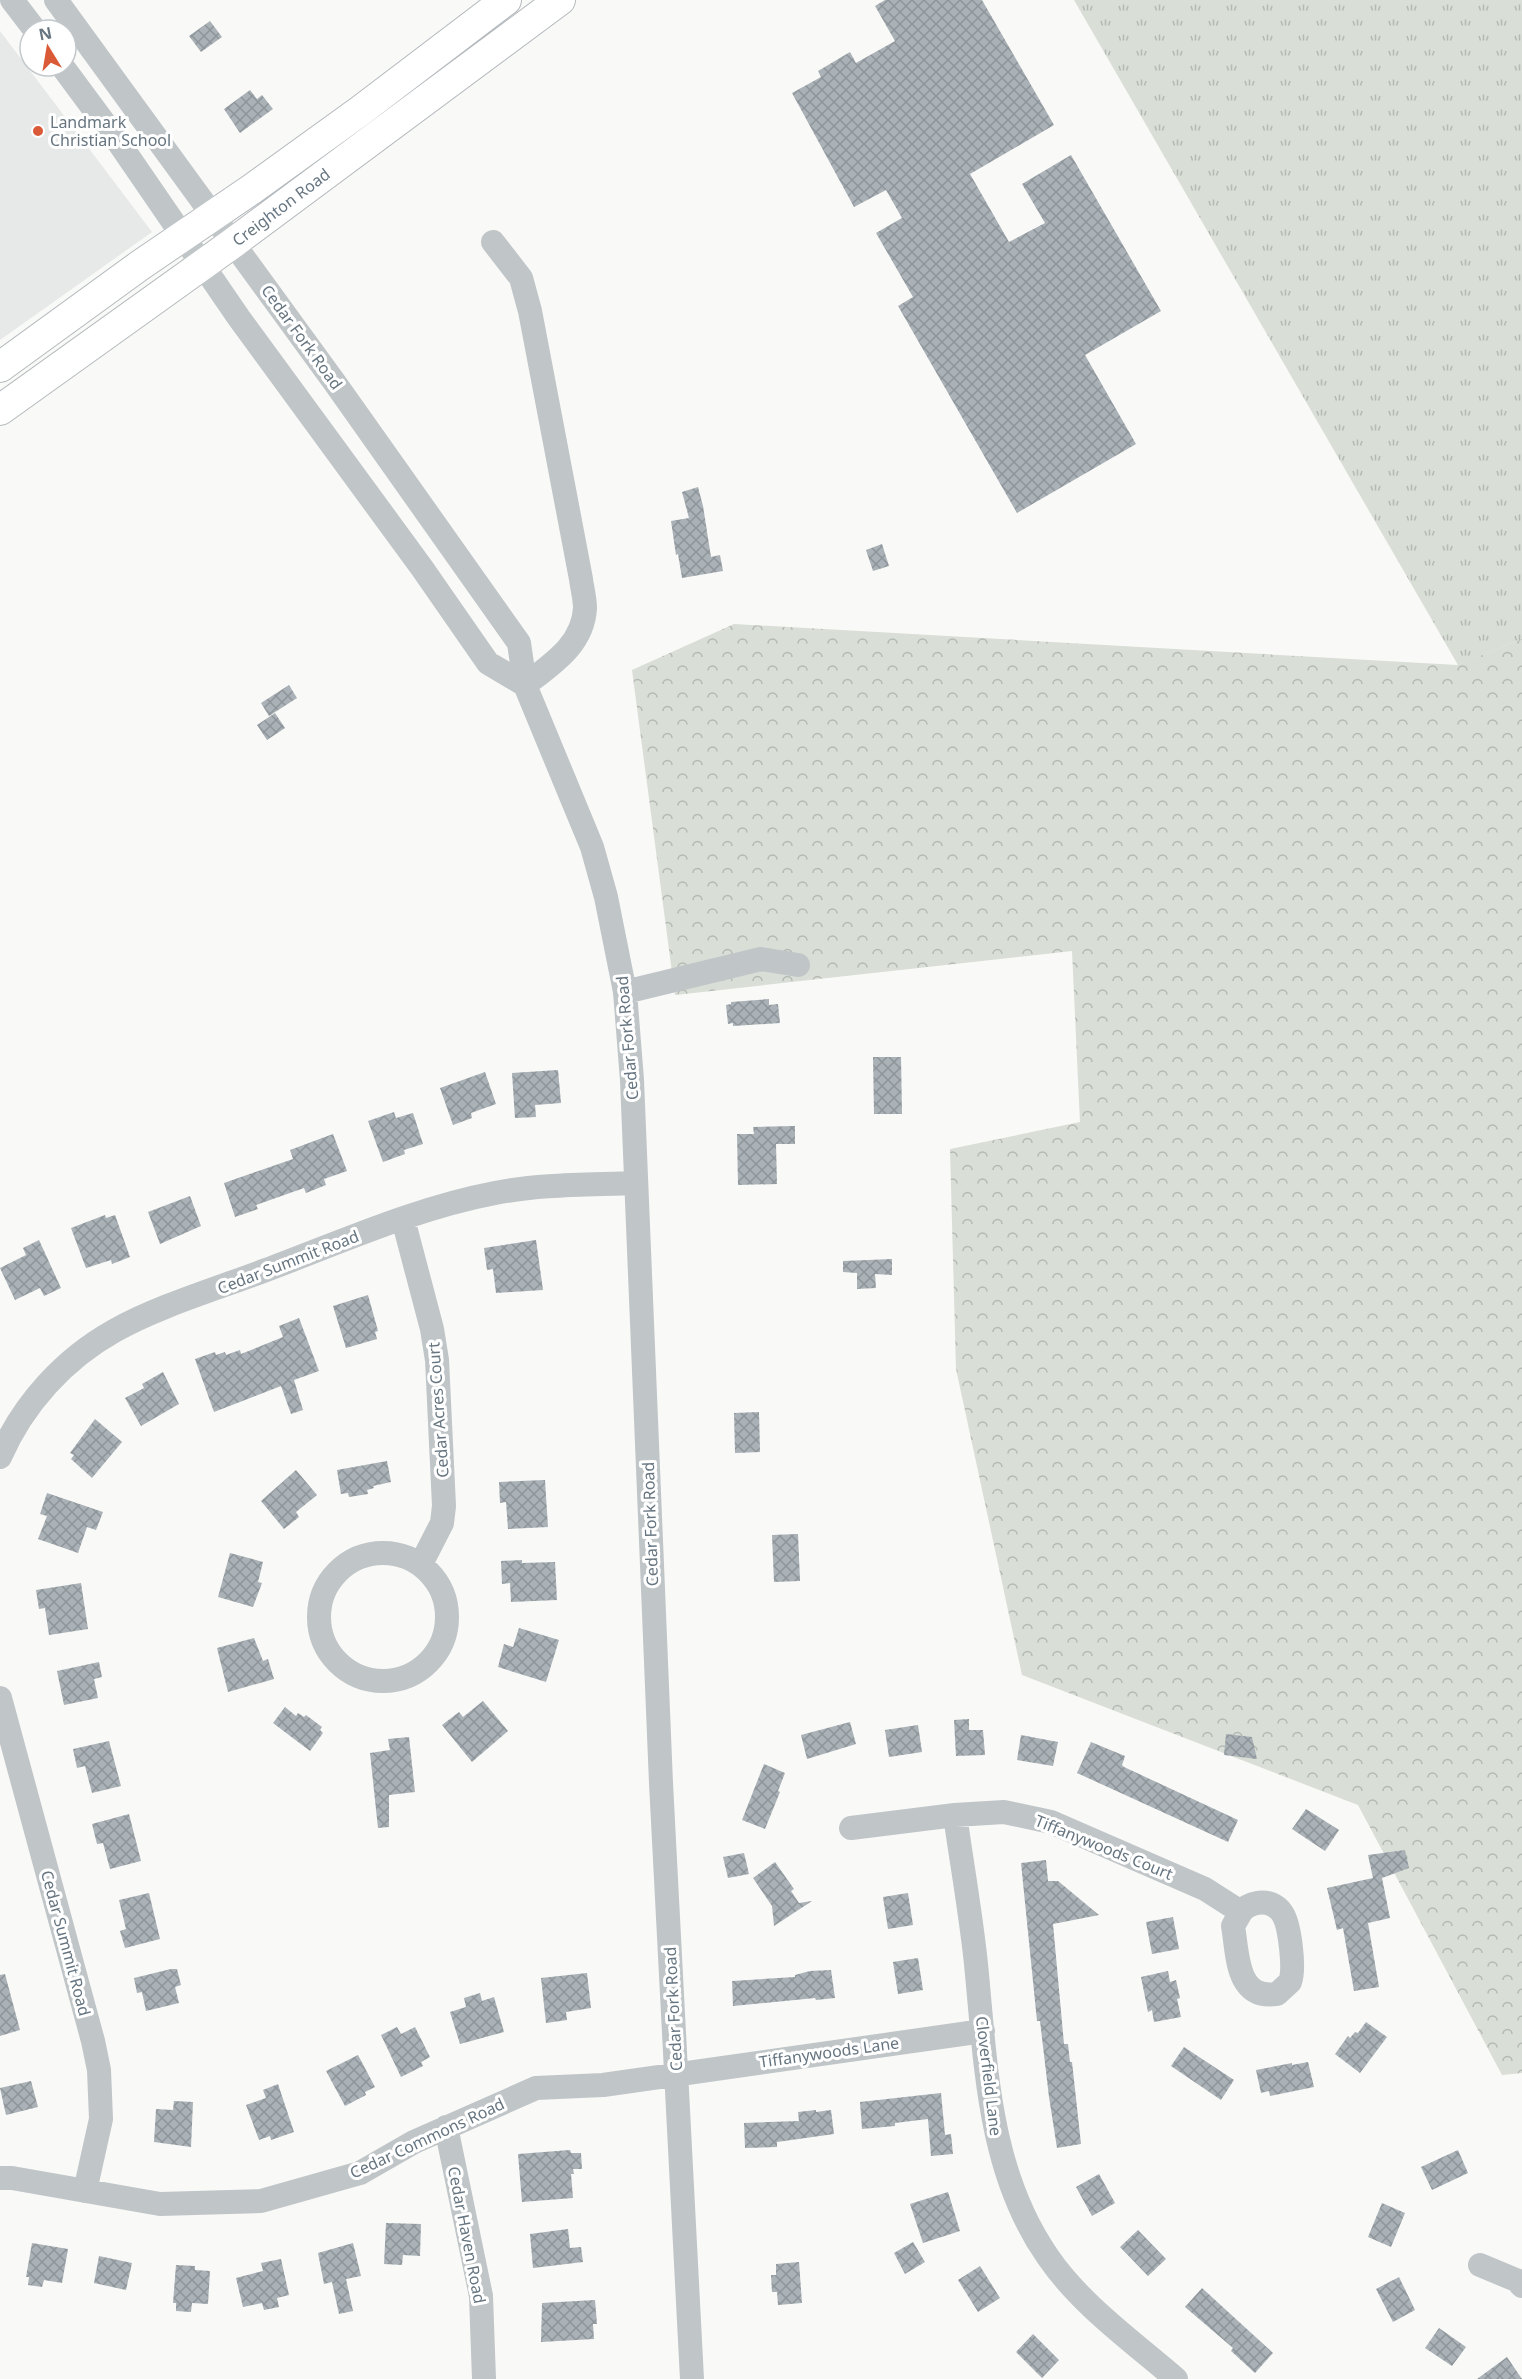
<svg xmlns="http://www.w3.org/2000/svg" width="1522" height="2379" font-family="'Noto Sans',sans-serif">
<defs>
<pattern id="grass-tufts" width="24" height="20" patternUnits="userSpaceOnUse" patternTransform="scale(1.5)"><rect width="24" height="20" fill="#d9ded6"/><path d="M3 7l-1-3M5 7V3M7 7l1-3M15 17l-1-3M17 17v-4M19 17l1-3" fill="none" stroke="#b4b9b3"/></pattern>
<pattern id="forest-crowns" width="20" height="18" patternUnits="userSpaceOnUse" patternTransform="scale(1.5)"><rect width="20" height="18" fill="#d9ded6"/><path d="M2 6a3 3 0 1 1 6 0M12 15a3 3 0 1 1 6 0" fill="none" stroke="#b4b9b3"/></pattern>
<pattern id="building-cross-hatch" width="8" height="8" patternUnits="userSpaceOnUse" patternTransform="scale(1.5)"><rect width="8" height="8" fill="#aab2b7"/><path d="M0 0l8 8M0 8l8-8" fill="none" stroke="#8e959a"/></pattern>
</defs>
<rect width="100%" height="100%" fill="#f9f9f7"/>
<path fill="#e7e8e8" d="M0,31L152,232L0,340Z"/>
<path fill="url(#grass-tufts)" d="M1074,0H1522V639L1458,665Z"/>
<path fill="url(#forest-crowns)" d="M734,624L1457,665L1522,639V2073L1502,2075L1358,1805L1022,1675L956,1369L950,1149L1080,1122L1072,951L675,995L632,670Z"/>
<path fill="url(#building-cross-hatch)" d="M885,0H982L1054,125L970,174L1009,242L1045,223L1022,184L1071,155L1161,311L1085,355L1136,444L1017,513L898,306L913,297L876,233L902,218L886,190L854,207L792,93L821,77L818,71L850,52L856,63L895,41L875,6Z
M210,21L222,37L201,52L189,36Z
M250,90L257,99L262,95L273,109L240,133L224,109Z
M698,487L703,506L711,557L720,555L723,571L682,578L678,554L676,555L671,521L689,518L682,492Z
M882,544L889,566L873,571L866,550Z
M289,685L297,698L269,716L261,703Z
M275,713L285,728L267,740L257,725Z
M769,999V1005L778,1004L780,1023L733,1026V1023L728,1024L726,1005L731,1004V1002Z
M873,1057H901L902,1114H874Z
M558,1070L561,1103L535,1105L536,1117L515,1118L512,1073Z
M485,1072L496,1104L471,1113L472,1118L453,1125L440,1088Z
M394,1112L396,1118L413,1113L423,1144L404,1150L405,1154L383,1162L368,1121Z
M795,1126V1144H776L777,1184L738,1185L737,1134H754L753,1127Z
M333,1134L347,1171L324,1179L326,1185L306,1193L304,1188L256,1205L258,1209L235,1217L224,1183L293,1159L290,1150Z
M190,1196L201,1226L160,1244L148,1212Z
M105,1215L106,1218L115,1215L130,1257L112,1264L111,1260L86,1268L71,1228Z
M39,1240L61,1288L44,1296L40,1288L15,1300L0,1268L26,1255L23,1248Z
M536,1240L543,1290L496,1293L493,1269L487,1270L484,1248Z
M892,1259V1275L875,1274L876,1288L857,1289V1273L843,1272V1261Z
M368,1295L378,1331L375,1332L377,1339L346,1348L333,1306Z
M299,1318L319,1371L294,1380L303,1410L291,1414L281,1386L214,1412L195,1359L215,1352L216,1355L225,1352L226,1355L240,1350L241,1354L283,1337L279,1326Z
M163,1372L179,1404L141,1426L125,1398L144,1388L142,1384Z
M759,1412L760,1452L735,1453L734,1413Z
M95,1419L122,1442L92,1478L71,1459L74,1455L70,1453Z
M387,1461L391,1482L373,1486L374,1488L367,1490L368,1494L349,1497L348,1493L341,1494L337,1470Z
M296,1470L317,1495L296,1512L299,1517L284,1529L261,1501Z
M545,1480L548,1527L508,1529L506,1502L500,1503L499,1482Z
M47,1493L103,1512L96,1530L87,1527L78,1553L38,1539L47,1516L40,1514Z
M798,1534L800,1581L774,1582L772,1535Z
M230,1553L263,1562L258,1582L262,1583L253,1607L218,1597Z
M522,1560V1563L555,1562L557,1600L511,1602L510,1583L502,1584L501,1561Z
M81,1583L88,1629L49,1635L45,1608L39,1609L36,1590Z
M519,1628L559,1640L546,1682L498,1667L504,1644L513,1647Z
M254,1638L263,1661L268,1659L274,1679L228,1692L217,1648Z
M99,1662L102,1677L94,1679L98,1698L64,1705L57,1671Z
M483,1701L508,1731L472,1762L442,1725L459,1712L463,1717Z
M285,1707L296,1716L298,1713L304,1717L306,1715L322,1727L320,1730L323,1733L310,1751L273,1723Z
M969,1719V1730H983L985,1755L956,1756L954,1720Z
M850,1722L856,1744L807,1759L801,1735Z
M918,1725L922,1752L889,1757L885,1730Z
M1226,1734L1252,1737L1257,1759L1224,1755Z
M1021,1735L1058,1742L1053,1766L1017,1760Z
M409,1737L415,1792L389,1795V1827L378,1828L370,1753L390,1750L388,1739Z
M109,1741L121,1786L92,1793L85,1766L77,1768L73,1749Z
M1091,1742L1125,1756L1122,1765L1124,1767L1238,1820L1228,1842L1077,1773Z
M764,1764L785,1773L778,1791L780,1792L765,1829L742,1820Z
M1306,1809L1339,1830L1325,1851L1292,1829Z
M129,1814L141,1861L110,1869L103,1843L97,1844L92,1824Z
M1405,1850L1409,1868L1382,1878L1390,1918L1368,1923L1379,1987L1354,1991L1343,1928L1337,1930L1327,1888L1373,1878L1368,1855Z
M744,1853L749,1874L728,1878L723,1857Z
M1046,1860L1048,1881H1058L1099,1915L1053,1924L1064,2044H1068L1070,2062H1072L1081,2144L1057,2148L1049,2097L1040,2021H1037L1021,1863Z
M775,1862L794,1889L791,1891L799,1903L812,1901L774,1926L772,1906L753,1878Z
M149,1893L160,1939L125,1948L120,1931L126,1929L119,1900Z
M908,1893L913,1925L888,1929L883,1897Z
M1173,1917L1179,1949L1152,1954L1146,1922Z
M918,1958L923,1990L898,1994L893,1962Z
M171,1969H177L181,1985L175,1987L179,2003L146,2011L142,1992L137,1993L134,1978Z
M831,1970L835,1998L816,2000L815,1998L733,2006L732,1981L795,1977V1975L810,1971Z
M1168,1971L1170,1982L1176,1980L1180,1998L1177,1999L1181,2017L1154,2022L1152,2010L1148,2012L1141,1977Z
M587,1973L591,2008L566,2012L567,2020L546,2023L541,1978Z
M5,1974L20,2030L0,2036V1975Z
M480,1993L482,2001L494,1997L504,2032L460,2044L450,2012L466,2007L464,1998Z
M1366,2022L1387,2037L1360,2073L1335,2054L1348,2036L1350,2038L1355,2032L1358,2033Z
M397,2027L401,2034L415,2027L430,2057L421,2062L423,2066L401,2077L381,2035Z
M1184,2047L1234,2080L1221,2100L1171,2066Z
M358,2055L375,2087L365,2092L366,2095L345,2106L326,2071Z
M1308,2062L1314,2087L1270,2096L1269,2091L1261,2093L1256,2070L1292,2063V2065Z
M31,2081L38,2107L6,2115L0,2088Z
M278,2084L294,2132L271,2140L270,2136L259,2140L246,2105L266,2098L263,2090Z
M941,2093L945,2135L951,2134L953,2154L931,2156L928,2119L895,2123V2126L862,2129L860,2102Z
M174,2101L193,2102L191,2147L154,2142L156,2109L173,2110Z
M816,2110V2112L831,2110L834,2134L777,2142V2147L745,2148L744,2123L799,2121L798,2112Z
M570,2150L571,2153H581L582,2169H573L574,2174H571L573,2198L522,2202L518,2154Z
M1458,2150L1468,2173L1432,2190L1421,2167Z
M1099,2174L1115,2203L1092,2216L1076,2187Z
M948,2192L960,2231L923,2243L910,2204Z
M1382,2203L1405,2213L1391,2247L1368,2237Z
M386,2223L421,2224L420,2256L403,2255L402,2265L384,2264Z
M568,2229L570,2248L581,2247L583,2262L533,2268L530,2234Z
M1138,2230L1166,2259L1148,2276L1120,2247Z
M913,2242L925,2262L905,2274L894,2253Z
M32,2243L68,2249L62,2283L44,2280L42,2287L28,2285L29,2277H26Z
M353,2243L361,2276L346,2279L353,2311L339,2314L332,2282L324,2284L318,2253Z
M99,2256L132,2263L126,2290L94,2283Z
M281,2259L289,2295L277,2298L279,2307L264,2310L262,2303L243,2307L236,2278L263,2271L261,2263Z
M799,2262L802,2303L778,2305L777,2292H772L771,2275H776V2264Z
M176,2265L195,2266V2270L210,2271L208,2304L192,2303L191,2312L176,2311V2303H173Z
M980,2266L1000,2298L978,2312L958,2280Z
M1399,2277L1415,2310L1393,2322L1376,2289Z
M1202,2288L1273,2353L1255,2373L1231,2351L1233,2348L1185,2307Z
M595,2300L597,2324H593L594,2339L541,2342L542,2303Z
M1439,2328L1466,2347L1452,2366L1425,2348Z
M1033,2334L1059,2360L1042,2378L1016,2352Z
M1507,2357L1522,2379H1477Z"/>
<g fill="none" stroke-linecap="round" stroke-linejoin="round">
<defs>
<path id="major" d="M0,367L139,266L252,189L360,111L506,0
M0,410L233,243L560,0"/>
</defs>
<use href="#major" stroke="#b4b9bd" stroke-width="32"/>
<path stroke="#c0c5c8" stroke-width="24" d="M12,0L35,30
M56,0L335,383L519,643L525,685L592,847L606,897L625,992L632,1080L661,1783L692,2379
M62,66L119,143L239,318L422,568L488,663L525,685
M493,242L521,278L530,311L581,579C582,588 585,598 585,608C583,645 552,664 525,685
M625,992L761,959L798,965
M403,1219L432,1329L437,1360L444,1506L442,1523L421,1564
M0,1457C23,1404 64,1359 114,1331C158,1306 219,1288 266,1270C341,1242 416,1208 495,1193C541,1184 589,1185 636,1183
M319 1617a64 64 0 1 1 128 0a64 64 0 1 1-128 0Z
M0,1698L93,2041L99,2070L101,2119L85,2191
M955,1815C962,1865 971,1915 976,1964C986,2065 988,2171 1048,2257C1081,2305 1132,2341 1176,2379
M851,1828L955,1815L1004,1812L1051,1822L1205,1889L1241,1912C1245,1907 1251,1904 1257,1903C1267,1901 1277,1905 1282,1913C1290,1924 1295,1969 1290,1982L1277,1994C1236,2000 1238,1955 1233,1926L1241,1912
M446,2127L481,2296L484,2379
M0,2178H12L160,2204L261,2201L360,2173L414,2142L536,2088L603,2085L983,2031
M1480,2265L1516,2280L1522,2286"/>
<use href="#major" stroke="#fff" stroke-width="30"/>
</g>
<circle fill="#da5936" stroke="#fff" stroke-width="2" cx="38" cy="131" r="6"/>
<g text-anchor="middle" stroke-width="6" stroke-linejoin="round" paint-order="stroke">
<g font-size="16" fill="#667580" stroke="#fff" text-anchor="start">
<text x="50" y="128">Landmark<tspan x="50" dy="18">Christian School</tspan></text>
</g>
<g font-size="16" fill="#667580" stroke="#fff">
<text transform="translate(281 207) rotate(-37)" y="6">Creighton Road</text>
<text transform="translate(302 337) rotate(54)" y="6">Cedar Fork Road</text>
<text transform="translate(627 1038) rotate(-95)" y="6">Cedar Fork Road</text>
<text transform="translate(288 1262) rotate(-21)" y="6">Cedar Summit Road</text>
<text transform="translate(438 1410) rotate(-94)" y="6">Cedar Acres Court</text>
<text transform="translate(650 1524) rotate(-92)" y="6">Cedar Fork Road</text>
<text transform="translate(1104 1847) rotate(22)" y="6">Tiffanywoods Court</text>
<text transform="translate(66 1943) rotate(75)" y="6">Cedar Summit Road</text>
<text transform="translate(673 2009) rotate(-93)" y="6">Cedar Fork Road</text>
<text transform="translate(829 2052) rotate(-8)" y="6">Tiffanywoods Lane</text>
<text transform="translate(989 2076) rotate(83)" y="6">Cloverfield Lane</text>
<text transform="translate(427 2138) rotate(-25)" y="6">Cedar Commons Road</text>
<text transform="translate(467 2235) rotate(79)" y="6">Cedar Haven Road</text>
</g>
</g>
<g transform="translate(48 48) rotate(349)"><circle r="28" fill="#ffffff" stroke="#c2c8cc" stroke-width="1.5"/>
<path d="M0-4.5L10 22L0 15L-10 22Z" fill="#da5936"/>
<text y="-9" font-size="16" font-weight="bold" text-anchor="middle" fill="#667580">N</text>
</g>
</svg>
